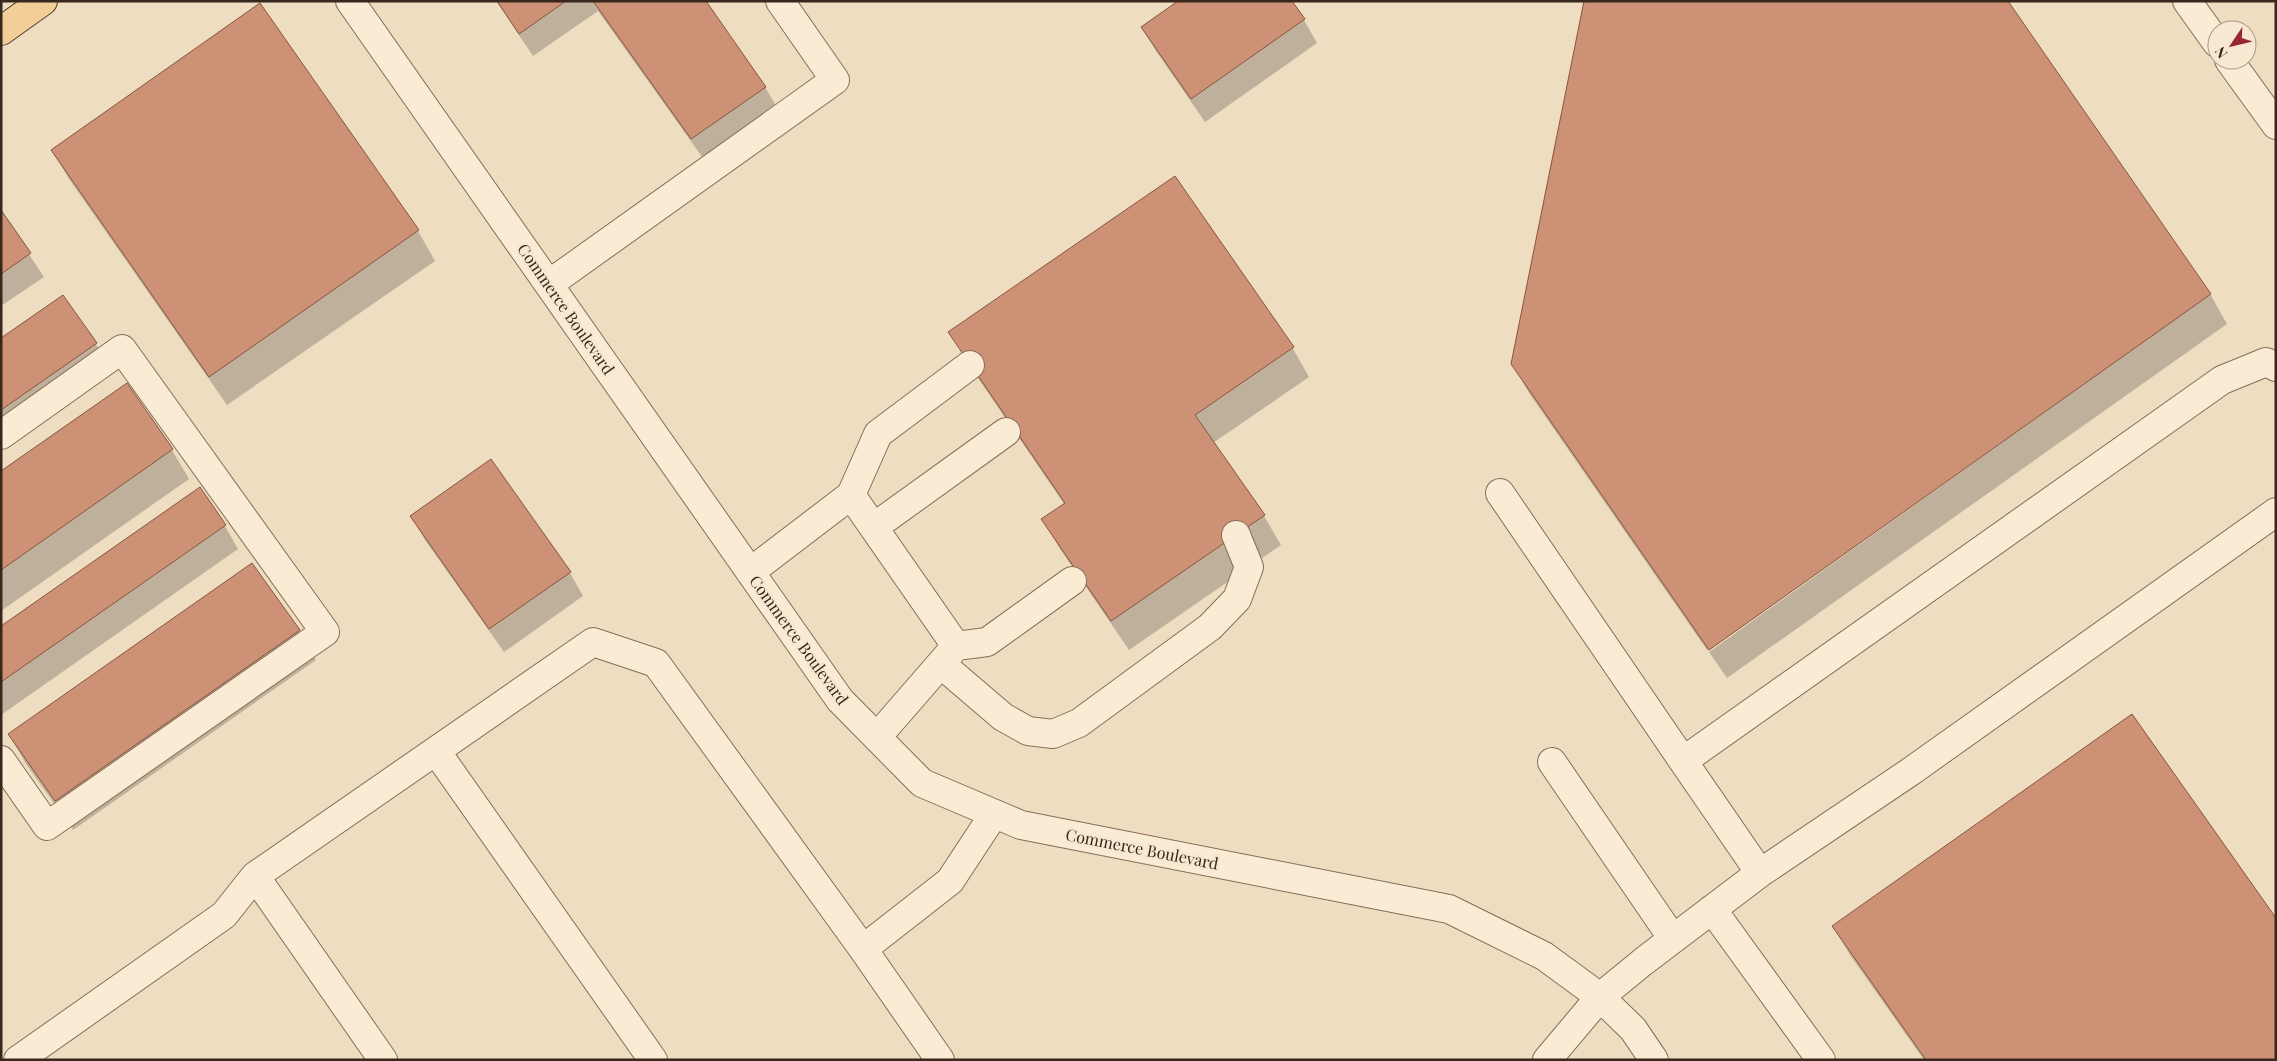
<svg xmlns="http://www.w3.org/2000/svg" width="2277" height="1061" font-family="'Playfair Display',serif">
<rect width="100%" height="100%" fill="#eeddc1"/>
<path fill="#0003" d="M496,1H704L765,87L779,111L705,161L598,11L533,56Z
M260,5L418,231L435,261L227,405L69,179L52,150Z
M1304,20L1317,43L1205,122L1156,51L1142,28Z
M1,212L44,277L1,306Z
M2210,293L1707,650L1529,393L1512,363Z
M2210,294L2227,324L1727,678L1709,652Z
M950,332L1292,347L1309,377L1213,443L1264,516L1281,545L1129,650L1060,549L1043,520L1064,504L967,362Z
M1,339L96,344L109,367L1,442Z
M127,385L172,450L189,479L1,611V473Z
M411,516L570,573L583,596L504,652L425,540Z
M225,526L238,549L1,715V627Z
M299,631L316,660L73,830L26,764L9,734Z
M1833,926L2276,1060H1924L1850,955Z"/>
<path fill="#cd9276" stroke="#87543e" d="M497,1H566L519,34Z
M593,1H706L766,87L691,139Z
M1178,1H1292L1305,19L1191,99L1141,27Z
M1584,1H2008L2211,294L1709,650L1511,364Z
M260,3L419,230L209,377L51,150Z
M1175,176L1294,347L1195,415L1265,515L1111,621L1041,519L1065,503L948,332Z
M1,210L31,253L1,274Z
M63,295L97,343L1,410V338Z
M127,383L173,449L1,570V471Z
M491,459L571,572L489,629L410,516Z
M200,487L226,525L1,682V626Z
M252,563L300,630L55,801L8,734Z
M2132,714L2276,918V1060H1926L1832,926Z"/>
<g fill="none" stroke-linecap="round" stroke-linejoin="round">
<defs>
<path id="minor" d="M350,1L840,700L922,783L1021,825L1449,909L1544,956L1600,997L1633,1029L1654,1060
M2187,1L2217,43
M2229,60L2276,125
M549,284L835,80L780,1
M1,435L122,349L325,632L47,826L1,760
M1500,493L1683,761
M851,495L878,434L970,365
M874,527L1006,432
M750,572L851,495L956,646L877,737
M956,646L987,642L1072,581
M941,664L1003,717L1028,731L1053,734L1079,723L1210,627L1237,599L1249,567L1236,535
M436,751L653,1060
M1552,762L1673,939
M1760,873L1910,772L2276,512
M255,876L383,1060
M1712,909L1821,1060
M863,949L940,1060
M18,1060L224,915L255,876L593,642L656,663L863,949L950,881L994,814
M1547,1060L1600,997L1644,961L1760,873L1683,761L2222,380L2266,362L2276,367"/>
<path id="major" d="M1,31L43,1"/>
</defs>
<use href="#minor" stroke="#886d58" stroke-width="30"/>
<use href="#major" stroke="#563c2d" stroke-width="30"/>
<use href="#minor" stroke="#f9ebd4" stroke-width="28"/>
<use href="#major" stroke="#f2ce98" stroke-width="28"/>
</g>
<g text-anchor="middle" stroke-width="5" stroke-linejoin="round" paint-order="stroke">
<g font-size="16" fill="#37271d" stroke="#f6e8d1">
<text transform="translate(566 309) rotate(55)" y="6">Commerce Boulevard</text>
<text transform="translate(799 640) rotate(54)" y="6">Commerce Boulevard</text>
<text transform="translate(1142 849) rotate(11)" y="6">Commerce Boulevard</text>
</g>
</g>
<rect width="2277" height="1061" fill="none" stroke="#37271d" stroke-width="5"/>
<g transform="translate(2232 45) rotate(235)"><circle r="24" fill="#f6e8d1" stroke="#aa9b89"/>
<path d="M0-4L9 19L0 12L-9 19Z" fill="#982833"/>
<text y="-8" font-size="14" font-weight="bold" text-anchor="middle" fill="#37271d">N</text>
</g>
</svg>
